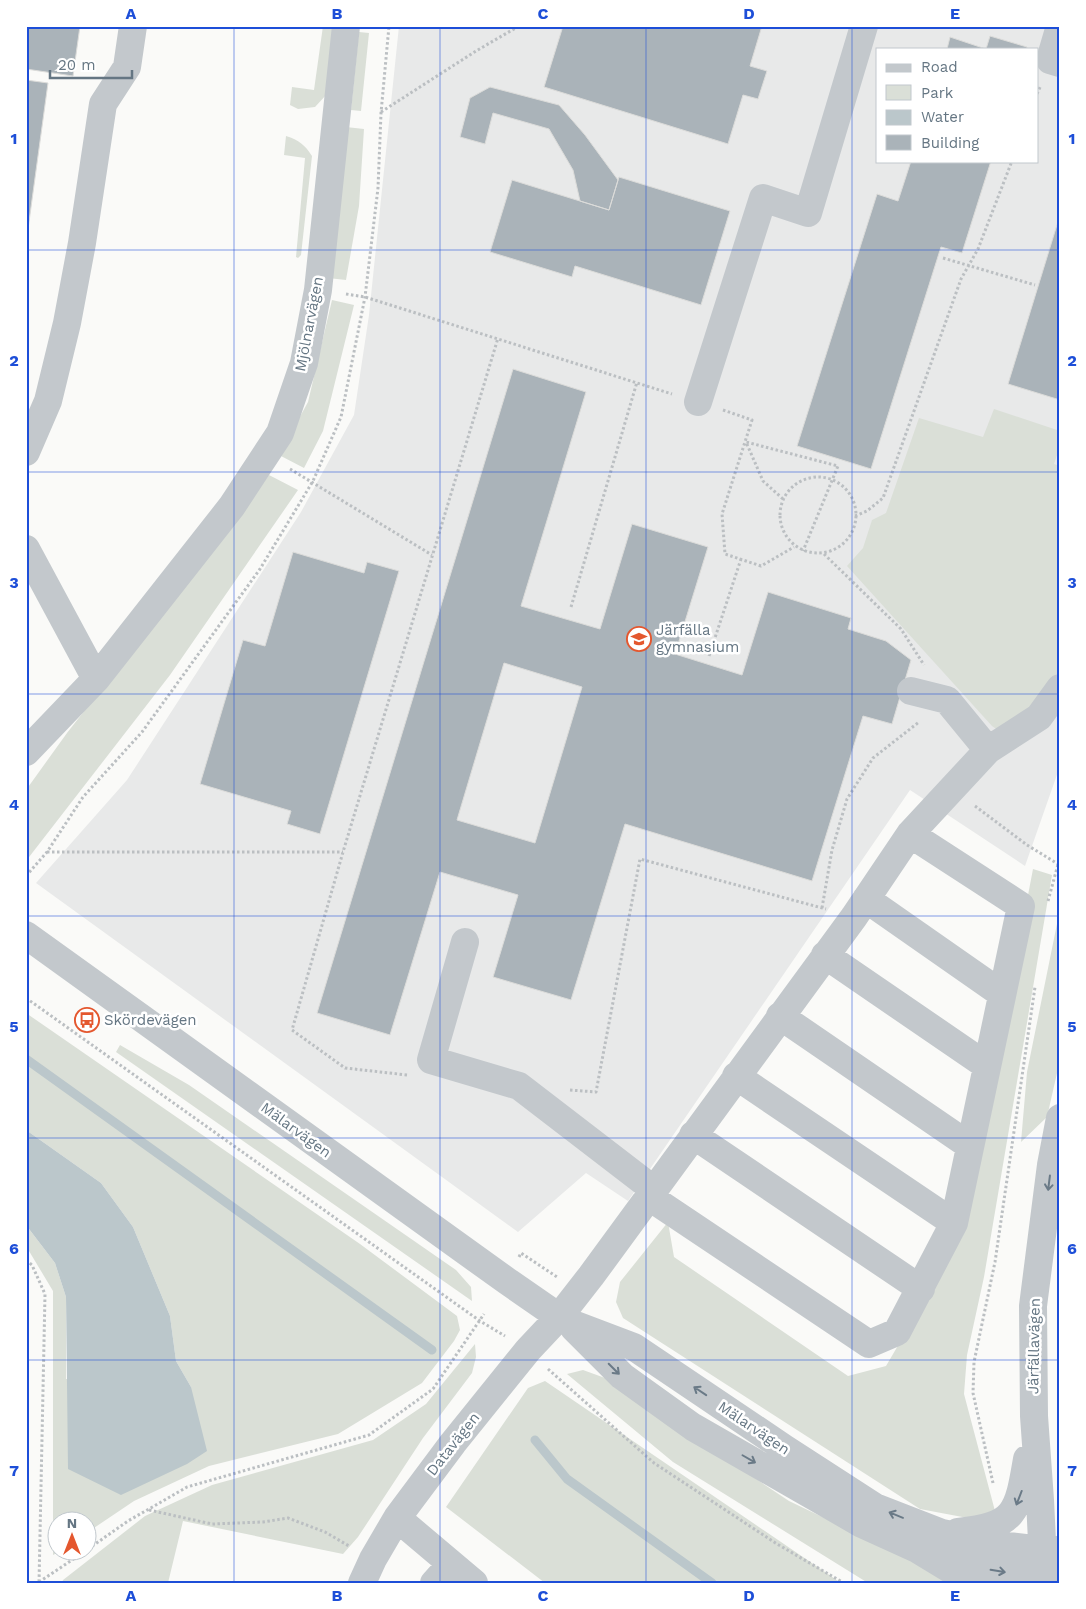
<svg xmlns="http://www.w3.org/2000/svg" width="1086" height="1609" font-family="'Work Sans',sans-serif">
<rect width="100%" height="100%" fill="#fafaf8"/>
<path fill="#e8e9e9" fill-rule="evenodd" d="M399,26H1060V766L1025,866L910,790L628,1201L586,1173L518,1232L36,883L127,780L301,512L354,415L369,315ZM877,49H1037V161H877Z"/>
<path fill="#dadfd7" d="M323,26H336L327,94L315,107L298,109L290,105L292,87L314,90Z
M359,32L369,33L361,111L351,110Z
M346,127L364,129L359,206L346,280L328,278Z
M286,136C299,140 305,145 312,156L301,255L298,258L296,257L305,158L284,155Z
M332,300L354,305L323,431L304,468L279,455L308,402Z
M994,409L1060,431V446L1054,464L1060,466V680L1002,733L992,726L847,566L863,548L872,520L886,513L919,418L983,437Z
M269,475L298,490L170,675L26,861V790L67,733Z
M1033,869L1052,875L984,1277L967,1355L964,1394L995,1511L973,1519L920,1509L623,1318L616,1302L620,1282L668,1222L674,1257L848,1376L886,1366L963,1235Z
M1060,909V1060L1047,1117L1021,1142L1027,1072Z
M26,1013L360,1244L457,1316L460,1330L454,1341L422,1383L338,1434L209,1466L134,1501L88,1532V1522H58V1552H59L53,1555V1291L26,1246V1225L55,1263L66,1297V1379L191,1387L176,1361L170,1316L133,1227L101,1183L26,1130Z
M120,1045L189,1085L456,1270L471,1287L472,1301L116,1052Z
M475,1344L476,1357L472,1373L423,1438L358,1537L343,1554L183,1521L168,1583H62L63,1580L145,1516L212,1485L373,1440L426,1404Z
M583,1370L605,1378L789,1501L933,1570L950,1583H868L673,1462L567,1374Z
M545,1381L841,1583H545L446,1507L528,1388Z"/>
<path fill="#bbc7cb" d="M26,1130L101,1183L133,1227L170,1316L176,1361L191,1387L207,1451L187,1464L121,1495L68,1469L66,1297L55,1263L26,1225Z"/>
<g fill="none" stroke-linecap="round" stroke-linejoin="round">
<path stroke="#bbc7cb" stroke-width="9" d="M26,1059L432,1350
M535,1440L567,1479L712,1583"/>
</g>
<path fill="#aab3b9" stroke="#dcdcda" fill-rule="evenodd" d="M26,26H80L73,76L26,69Z
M563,26H762L750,66L767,71L758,99L743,95L728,144L544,87Z
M990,36L1027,47V49H947L950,37L986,49Z
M26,80L48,83L28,229H26Z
M490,87L559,105L585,135L618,180L609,210L580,201L573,170L549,129L493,113L485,144L460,137L470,98Z
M911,161H991L962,253L941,247L871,469L797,446L877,194L898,201Z
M619,177L730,211L701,305L575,266L572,277L490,252L512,180L609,210Z
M1060,215V400L1008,384Z
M513,369L586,392L521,606L600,629L632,524L708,547L675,654L742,675L768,592L851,618L848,629L886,641L911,660L892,724L863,716L812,881L625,824L571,1000L493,977L518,895L440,872L390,1035L317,1013ZM504,663L582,687L535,843L457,820Z
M293,552L364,573L367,562L399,571L320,834L287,824L291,811L200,784L243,640L265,646Z"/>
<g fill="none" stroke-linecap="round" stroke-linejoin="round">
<path stroke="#bbbfc2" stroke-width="3" stroke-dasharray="2.5 2.5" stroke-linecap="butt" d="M1037,94L1041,85
M381,112L476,51L519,26
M943,258L1035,285
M346,294L365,297L672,394
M723,410L752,420L722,514L725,554L761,566L794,547
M290,469L432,555
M780 515a38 38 0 1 1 76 0a38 38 0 1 1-76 0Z
M783,499L763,481L746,442L838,466L803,551
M855,516L867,511L883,498L961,279L978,249L1012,161
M824,554L901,629L924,665
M571,607L637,382
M709,656L741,559
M975,806L1027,845L1058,864
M47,852H343
M26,876L47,852L83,797L142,732L260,569L313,481L341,417L365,297L378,188L381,113L389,26
M1048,901L1060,857
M822,908L832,850L847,799L873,758L919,722
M26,998L480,1321L505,1336
M407,1075L345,1068L292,1030L343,852L498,338
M570,1090L596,1092L640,859L826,909
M519,1257L521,1253L557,1277
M26,1260L32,1265L45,1294L39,1583
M548,1369L654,1463L777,1544L844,1583
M993,1483L973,1393L974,1362L995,1262L1035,987
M149,1510L212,1524L263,1522L288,1518L325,1532L349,1546
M88,1549L128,1521L187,1487L369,1435L433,1389L484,1314
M39,1582L84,1552"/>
<path stroke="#c3c8cc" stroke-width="28" d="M1060,26L1050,60L1060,63
M698,402L763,198L808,213L864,26
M26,452L48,401L67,323L82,243L103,104L127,67L133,26
M26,549L96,679
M911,691L947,700L988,750
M26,752L96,679L232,506L280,433L304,363L318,290L346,26
M866,899L1002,994
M26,935L507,1281L559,1317L568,1322L634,1347L784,1448L875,1507L942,1533L1000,1545L1042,1550H1060
M465,942L431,1060L519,1086L653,1189
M825,955L987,1066
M780,1016L970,1146
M736,1076L954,1223
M693,1135L921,1289
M648,1196L869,1344L897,1332L954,1223L1021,906L910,834
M574,1328L622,1376L693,1427L862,1524L917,1549L973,1583
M397,1518L474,1583
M958,1532C1016,1526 1018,1512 1027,1459
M950,1558L997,1571L1060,1576
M362,1583L373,1559L397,1518L453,1443L528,1350L559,1317L591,1276L854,917L910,834L988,750L1039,717L1060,688
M434,1583L451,1564
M1044,1583L1040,1500L1034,1416L1033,1306L1051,1165L1060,1118"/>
</g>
<defs><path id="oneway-shaft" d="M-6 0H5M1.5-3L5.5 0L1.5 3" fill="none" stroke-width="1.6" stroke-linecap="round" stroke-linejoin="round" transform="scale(1.25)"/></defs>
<g stroke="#6a7a87">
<use href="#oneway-shaft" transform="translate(1049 1183) rotate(97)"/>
<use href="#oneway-shaft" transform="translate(614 1369) rotate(45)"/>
<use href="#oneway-shaft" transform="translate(700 1391) rotate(-146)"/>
<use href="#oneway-shaft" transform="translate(749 1459) rotate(30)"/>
<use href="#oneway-shaft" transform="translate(1019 1498) rotate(111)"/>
<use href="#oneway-shaft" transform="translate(896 1515) rotate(-158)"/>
<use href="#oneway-shaft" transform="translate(998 1571) rotate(9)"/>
</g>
<path fill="none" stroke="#1d4ed8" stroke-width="1" stroke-opacity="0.55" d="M234,26V1583M440,26V1583M646,26V1583M852,26V1583M26,250H1060M26,472H1060M26,694H1060M26,916H1060M26,1138H1060M26,1360H1060"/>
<defs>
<symbol id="school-ring" viewBox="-11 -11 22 22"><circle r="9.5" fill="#fff" stroke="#e4572e" stroke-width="1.5"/><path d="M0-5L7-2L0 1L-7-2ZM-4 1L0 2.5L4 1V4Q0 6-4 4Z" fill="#e4572e"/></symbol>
<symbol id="bus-ring" viewBox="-11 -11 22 22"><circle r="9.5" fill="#fff" stroke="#e4572e" stroke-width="1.5"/><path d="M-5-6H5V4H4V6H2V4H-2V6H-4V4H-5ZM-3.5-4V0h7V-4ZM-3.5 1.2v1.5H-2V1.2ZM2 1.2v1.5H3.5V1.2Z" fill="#e4572e"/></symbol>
</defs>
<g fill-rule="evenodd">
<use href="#school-ring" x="625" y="625" width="28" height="28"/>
<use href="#bus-ring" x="73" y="1006" width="28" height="28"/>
</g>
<g text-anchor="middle" stroke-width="5" stroke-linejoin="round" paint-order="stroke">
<g font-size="15" fill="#657683" stroke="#fff">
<text transform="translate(309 324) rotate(-79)" y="5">Mjölnarvägen</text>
<text transform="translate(296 1130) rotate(36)" y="5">Mälarvägen</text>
<text transform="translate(1034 1346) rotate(-89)" y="5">Järfällavägen</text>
<text transform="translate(754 1428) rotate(34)" y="5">Mälarvägen</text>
<text transform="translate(453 1444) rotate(-52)" y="5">Datavägen</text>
</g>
<g font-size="15" fill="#657683" stroke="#fff" text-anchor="start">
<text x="656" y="635">Järfälla<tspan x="656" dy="17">gymnasium</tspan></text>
<text x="104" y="1025">Skördevägen</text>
</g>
</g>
<rect width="1086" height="1609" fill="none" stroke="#ffffff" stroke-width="55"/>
<rect x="876" y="48" width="162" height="115" fill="#ffffff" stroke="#c1c8cd"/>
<rect x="886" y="64" width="25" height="8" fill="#c3c8cc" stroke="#c1c8cd"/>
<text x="921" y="72" font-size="15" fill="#657683">Road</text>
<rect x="886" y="85" width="25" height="15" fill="#dadfd7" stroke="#c1c8cd"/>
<text x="921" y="98" font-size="15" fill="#657683">Park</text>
<rect x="886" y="110" width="25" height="15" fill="#bbc7cb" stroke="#c1c8cd"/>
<text x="921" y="122" font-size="15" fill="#657683">Water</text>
<rect x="886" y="135" width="25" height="15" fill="#aab3b9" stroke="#c1c8cd"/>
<text x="921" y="148" font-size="15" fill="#657683">Building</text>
<g transform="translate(72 1536)"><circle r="24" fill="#ffffff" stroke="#c1c8cd"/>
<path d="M0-4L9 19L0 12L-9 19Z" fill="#e4572e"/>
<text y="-8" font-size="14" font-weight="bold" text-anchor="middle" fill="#657683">N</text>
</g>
<path d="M50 70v8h82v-8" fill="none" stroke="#657683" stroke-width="2.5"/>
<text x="58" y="70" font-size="15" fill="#657683" stroke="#ffffff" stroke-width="4" paint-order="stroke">20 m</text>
<rect x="28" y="28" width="1030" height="1554" fill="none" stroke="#1d4ed8" stroke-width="2"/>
<g font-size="16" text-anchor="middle" font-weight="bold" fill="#1d4ed8">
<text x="131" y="19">A</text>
<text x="337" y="19">B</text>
<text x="543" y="19">C</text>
<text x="749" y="19">D</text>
<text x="955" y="19">E</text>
<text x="14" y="144">1</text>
<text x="1072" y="144">1</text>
<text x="14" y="366">2</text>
<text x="1072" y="366">2</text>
<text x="14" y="588">3</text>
<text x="1072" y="588">3</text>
<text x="14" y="810">4</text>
<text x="1072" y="810">4</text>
<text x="14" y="1032">5</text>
<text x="1072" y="1032">5</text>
<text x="14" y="1254">6</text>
<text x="1072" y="1254">6</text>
<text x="14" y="1476">7</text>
<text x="1072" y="1476">7</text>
<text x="131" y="1601">A</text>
<text x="337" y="1601">B</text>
<text x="543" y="1601">C</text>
<text x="749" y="1601">D</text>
<text x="955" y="1601">E</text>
</g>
</svg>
